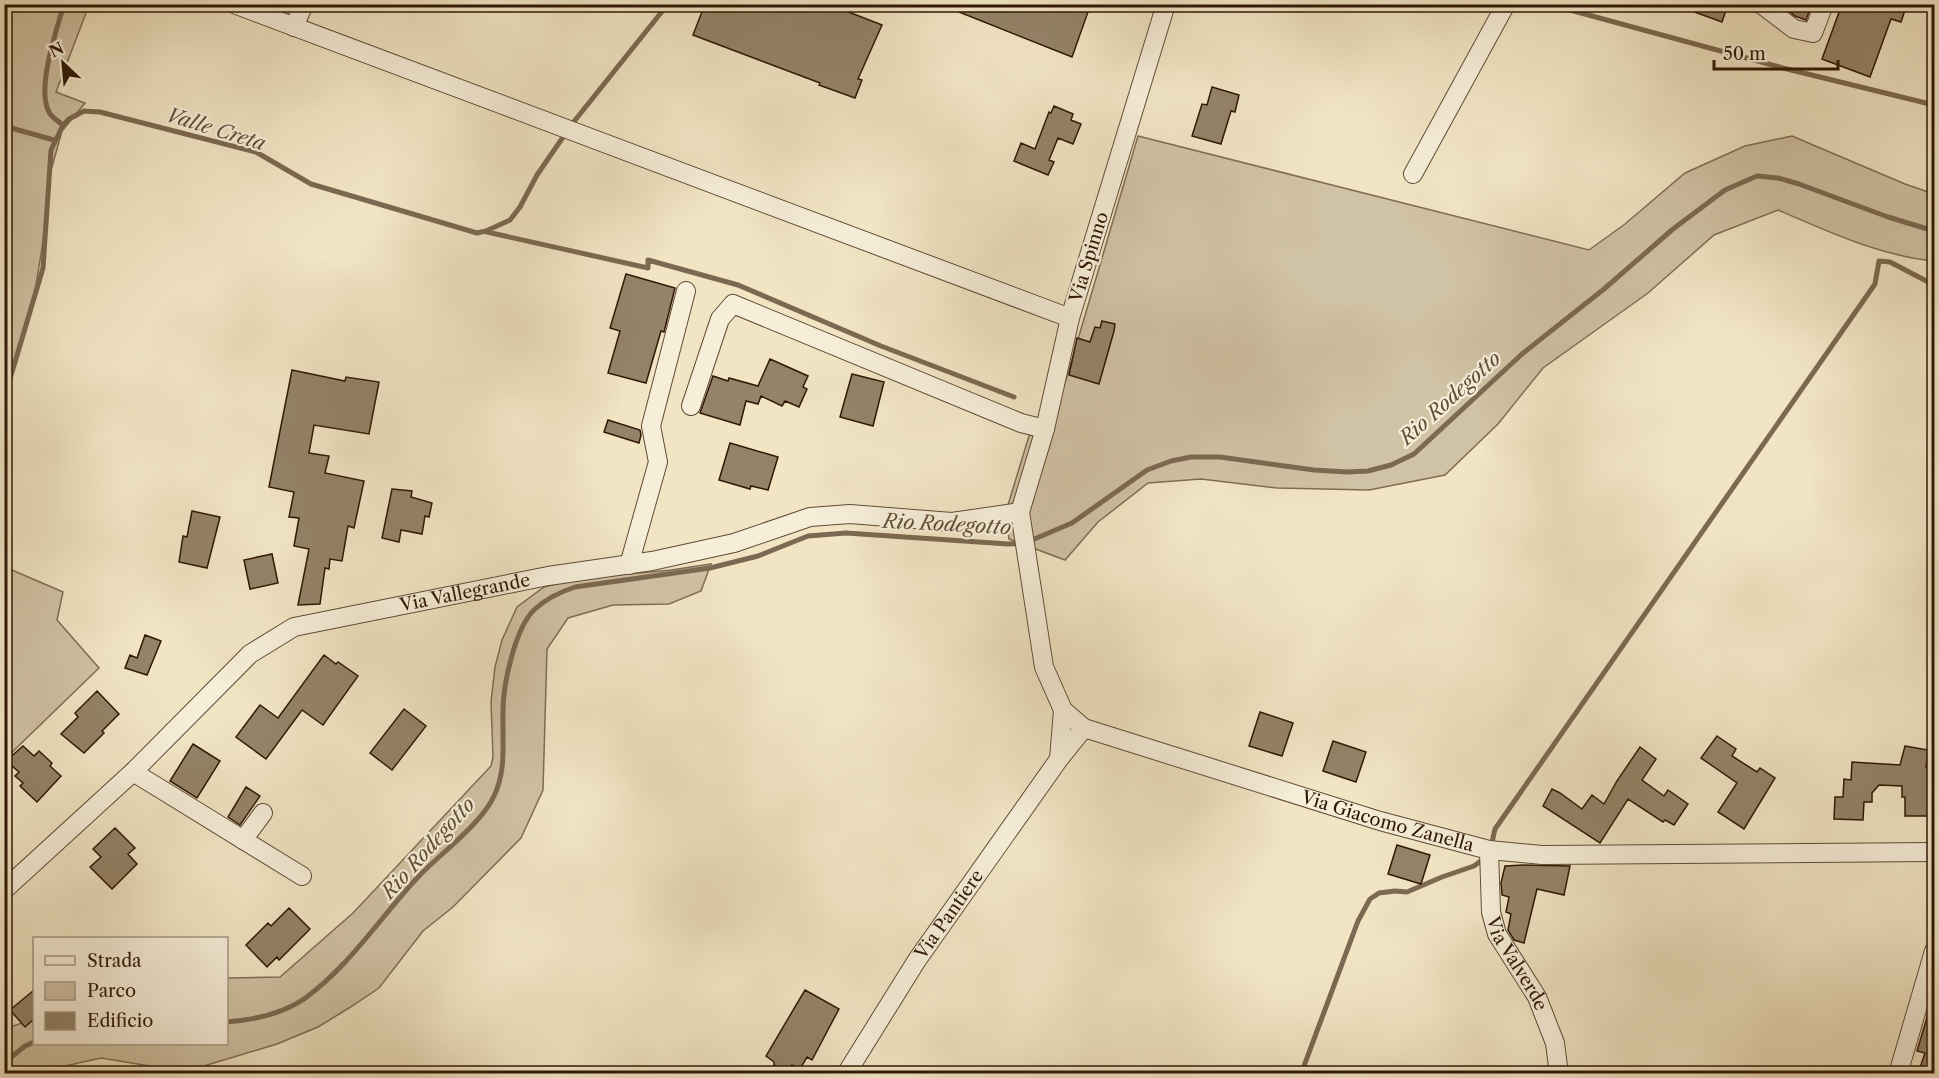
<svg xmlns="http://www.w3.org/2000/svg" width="1939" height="1078" font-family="'Libre Caslon Text',serif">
<rect width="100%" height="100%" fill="#f1e5c4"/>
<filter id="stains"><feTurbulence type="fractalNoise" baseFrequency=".00333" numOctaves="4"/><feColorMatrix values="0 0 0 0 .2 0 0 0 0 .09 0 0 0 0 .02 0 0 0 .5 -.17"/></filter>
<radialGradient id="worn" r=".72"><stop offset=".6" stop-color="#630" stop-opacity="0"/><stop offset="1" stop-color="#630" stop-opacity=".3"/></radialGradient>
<path fill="#d0c2a4" stroke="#806d54" stroke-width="1.5" d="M5,4L89,5L56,92L85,103L62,131L50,174L42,248L32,309L5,398Z
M1138,136L1589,250L1625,224L1685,173L1745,146L1792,136L1905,184L1934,194V261C1880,256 1827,231 1778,210L1714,235L1648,293L1543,368L1498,424L1445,475L1369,490L1277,488L1201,479L1148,483L1098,522L1065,560L1009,539L1006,518L1008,505L1032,426L1066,380Z
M711,564L701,591L669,604L613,605L568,618L547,649L543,790L521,838L453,907L423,931L379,988L349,1008L318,1027L277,1044L204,1066L156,1067L101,1058L65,1066L48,1073H5L4,1029L34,1019V1044H226L227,978L280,977L353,913L491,766L493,757L491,702L495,667L502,640L517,607L544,587L576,579L671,570Z
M5,567L63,592L57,620L99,668L5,759Z"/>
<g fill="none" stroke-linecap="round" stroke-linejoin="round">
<path stroke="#7c6951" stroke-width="5" d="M1548,4L1783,68L1934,105
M63,125C58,121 51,117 49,112C36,88 57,29 64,4
M4,126L54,140
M487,232L648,268V260L738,285L881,346L1014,397
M4,399L43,268L51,150L63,125L69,119L84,111L100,112L256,152L311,184L477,233L486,231L510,220L520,207L537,175L572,124L668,4
M1491,847L1495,829L1875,284L1879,261L1890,262L1934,285
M226,1022C253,1020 282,1014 304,999C350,966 381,916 419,876C440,854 482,823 494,796C507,769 502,740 503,711C503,685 515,627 535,609C547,598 560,592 575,587L710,568L758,556L808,536L846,533L1008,544L1025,543L1072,523L1147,470L1171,461L1191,457H1220L1314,470L1347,472L1368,471L1391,465L1414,454L1522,354L1604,289L1673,229L1725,190L1757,176L1778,178L1799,184L1888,217L1934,231
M4,1063L25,1046L34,1042
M1301,1074L1358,921L1370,899L1379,893L1395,891L1407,892L1442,877L1474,866L1486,857"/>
</g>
<path fill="#948368" stroke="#301805" stroke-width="1.5" d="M705,4H828L882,25L858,79L862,80L855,98L819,85L820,83L693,35Z
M939,4H1068L1088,12L1072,57Z
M1678,4H1728L1722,22L1678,6Z
M1780,4H1812L1806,20L1795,16Z
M1842,4H1907L1901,22L1891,19L1870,77L1822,59Z
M1212,87L1239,95L1235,112L1231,111L1221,144L1192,136L1202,104L1207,105Z
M1054,106L1073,114L1071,120L1081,124L1073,144L1058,138L1049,160L1054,162L1048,175L1014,161L1021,143L1035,149L1049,112L1051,113Z
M626,274L675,288L664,332L661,331L646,383L608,373L620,331L610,328Z
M1102,321L1115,324L1114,331L1099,384L1069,375L1077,338L1090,342L1095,327L1100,328Z
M770,359L808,376L803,387L807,389L799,407L785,401L782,406L761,396L758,404L746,401L740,425L700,413L713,376L728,381L729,378L758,386Z
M292,370L345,381L346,377L379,382L369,434L314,425L309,453L329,456L325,473L364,481L354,528L348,526L342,561L330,559L329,569L325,568L320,604L298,605L309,549L294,546L299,518L289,517L294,492L269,487Z
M852,374L884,382L873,426L840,417Z
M608,420L640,430L641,435L639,443L604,432Z
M730,443L778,457L768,490L751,486L750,489L719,480Z
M392,489L412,491L411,497L432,503L429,517L425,516L422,534L401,530L399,542L382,538Z
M192,511L220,517L207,568L179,562L183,536L187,537Z
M272,554L278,583L250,589L244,560Z
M145,635L161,641L147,675L125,668L130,655L137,658Z
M324,655L336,664L338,662L358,676L323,725L302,710L266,759L236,737L260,705L278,718Z
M97,691L119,714L102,731L104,733L84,753L61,734L78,717L75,713Z
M404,709L426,726L392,770L370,753Z
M1260,712L1293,723L1282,756L1249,746Z
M1717,736L1736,749L1732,756L1757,772L1760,768L1775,778L1744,829L1718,812L1737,783L1701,758Z
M1333,741L1366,752L1356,782L1323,771Z
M193,744L220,761L197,798L170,781Z
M23,746L34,756L39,751L52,763L50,766L61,776L37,802L20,786L23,783L15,776L19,772L6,761Z
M1905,746L1928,750L1926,767H1935V816H1905V797H1902V786L1879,785L1872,793V802H1864L1863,820L1834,819L1835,797H1843L1844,779L1851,780L1852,762L1900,765Z
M1640,747L1656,759L1642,780L1664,796L1668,790L1688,804L1674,825L1665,820L1663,822L1628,799L1600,843L1543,806L1552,789L1560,793L1582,809L1592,795L1604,804L1617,781Z
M246,787L260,796L240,825L228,817Z
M115,828L135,848L128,854L137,864L112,889L90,867L101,857L93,849Z
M1397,845L1430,855L1421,884L1388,874Z
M1524,865L1570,866L1564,895L1537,889L1524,943L1514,940L1508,930L1511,914L1506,912L1509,897L1502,895L1501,883L1505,866Z
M289,908L310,929L279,960L277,957L267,967L246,945L268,923L271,926Z
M34,990V1019L25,1027L10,1010Z
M805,990L839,1009L812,1060L807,1057L800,1069L792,1065L788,1074L774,1065V1062L766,1056Z
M1931,1004L1935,1005V1074L1919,1071L1925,1053L1917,1051Z"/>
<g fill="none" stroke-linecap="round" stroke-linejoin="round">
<defs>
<g id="minor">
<path d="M234,4L1070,318"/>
<path id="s1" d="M1166,4L1070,318L1045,429L1020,512L1044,667L1063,710L1084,728L1380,821L1489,850L1542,855L1934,852"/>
<path d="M1761,4L1794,29L1813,33L1824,4"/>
<path d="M294,27L304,4"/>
<path d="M1413,174L1506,4"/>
<path d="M691,406L720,319L733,304L1021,423L1045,429"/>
<path d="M629,565L658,462L651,426L686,291"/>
<path d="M1059,759L1063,710"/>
<path d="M133,772L302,876"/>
<path d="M243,840L263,813"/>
<path id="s2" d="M1489,850L1491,912L1497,934L1537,997L1555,1043L1559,1074"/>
<path id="s3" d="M4,890L133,772L250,654L294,627L548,576L652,561L734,543L810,517L850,514L952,522L1020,512"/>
<path id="s4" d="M846,1074L917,960L1059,759L1084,728"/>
<path d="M1898,1074L1934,951"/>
</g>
</defs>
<use href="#minor" stroke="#604b35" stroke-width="20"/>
<use href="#minor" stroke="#f6eed9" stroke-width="18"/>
</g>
<g text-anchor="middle" stroke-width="4.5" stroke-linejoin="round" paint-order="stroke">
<g font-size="18" fill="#301805" stroke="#f6eed9">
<text transform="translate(1089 257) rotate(-73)" y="6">Via Spinno</text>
<text dy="6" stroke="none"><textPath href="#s3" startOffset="567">Via Vallegrande</textPath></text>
<text dy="6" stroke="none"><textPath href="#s1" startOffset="1078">Via Giacomo Zanella</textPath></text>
<text dy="6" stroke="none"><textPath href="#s4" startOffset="190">Via Pantiere</textPath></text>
<text dy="6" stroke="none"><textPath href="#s2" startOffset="120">Via Valverde</textPath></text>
</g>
<g font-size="20" font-style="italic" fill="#634e37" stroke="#f6eed9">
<text transform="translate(216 129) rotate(17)" y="7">Valle Creta</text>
<text transform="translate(1450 398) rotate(-42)" y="7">Rio Rodegotto</text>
<text transform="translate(947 524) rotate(3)" y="7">Rio Rodegotto</text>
<text transform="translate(428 848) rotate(-48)" y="7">Rio Rodegotto</text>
</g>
</g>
<rect width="1939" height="1078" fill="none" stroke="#f1e5c4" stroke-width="24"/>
<rect x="6" y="6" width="1927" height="1066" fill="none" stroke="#301805" stroke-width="3"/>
<rect x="12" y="12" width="1915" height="1054" fill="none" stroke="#301805" stroke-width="1.5"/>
<rect x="33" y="937" width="195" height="108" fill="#f6eed9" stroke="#a79884" stroke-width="1.5"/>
<rect x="45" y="956" width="30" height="9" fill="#f6eed9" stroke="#a79884" stroke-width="1.5"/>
<text x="87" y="967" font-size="18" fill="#301805">Strada</text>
<rect x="45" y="982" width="30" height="18" fill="#d0c2a4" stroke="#a79884" stroke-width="1.5"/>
<text x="87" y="997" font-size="18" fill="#301805">Parco</text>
<rect x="45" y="1012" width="30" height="18" fill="#948368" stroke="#a79884" stroke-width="1.5"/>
<text x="87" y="1027" font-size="18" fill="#301805">Edificio</text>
<g transform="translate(63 63) rotate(334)" stroke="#f6eed9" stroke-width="4.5" paint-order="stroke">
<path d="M0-4.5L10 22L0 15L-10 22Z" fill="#301805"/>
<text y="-9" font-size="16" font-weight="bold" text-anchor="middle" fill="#301805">N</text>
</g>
<path d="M1714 60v9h124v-9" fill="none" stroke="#301805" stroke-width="3"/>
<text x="1723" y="60" font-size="18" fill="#301805" stroke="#f6eed9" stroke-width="4.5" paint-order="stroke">50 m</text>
<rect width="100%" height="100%" filter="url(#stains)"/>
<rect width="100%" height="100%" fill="url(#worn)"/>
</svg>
